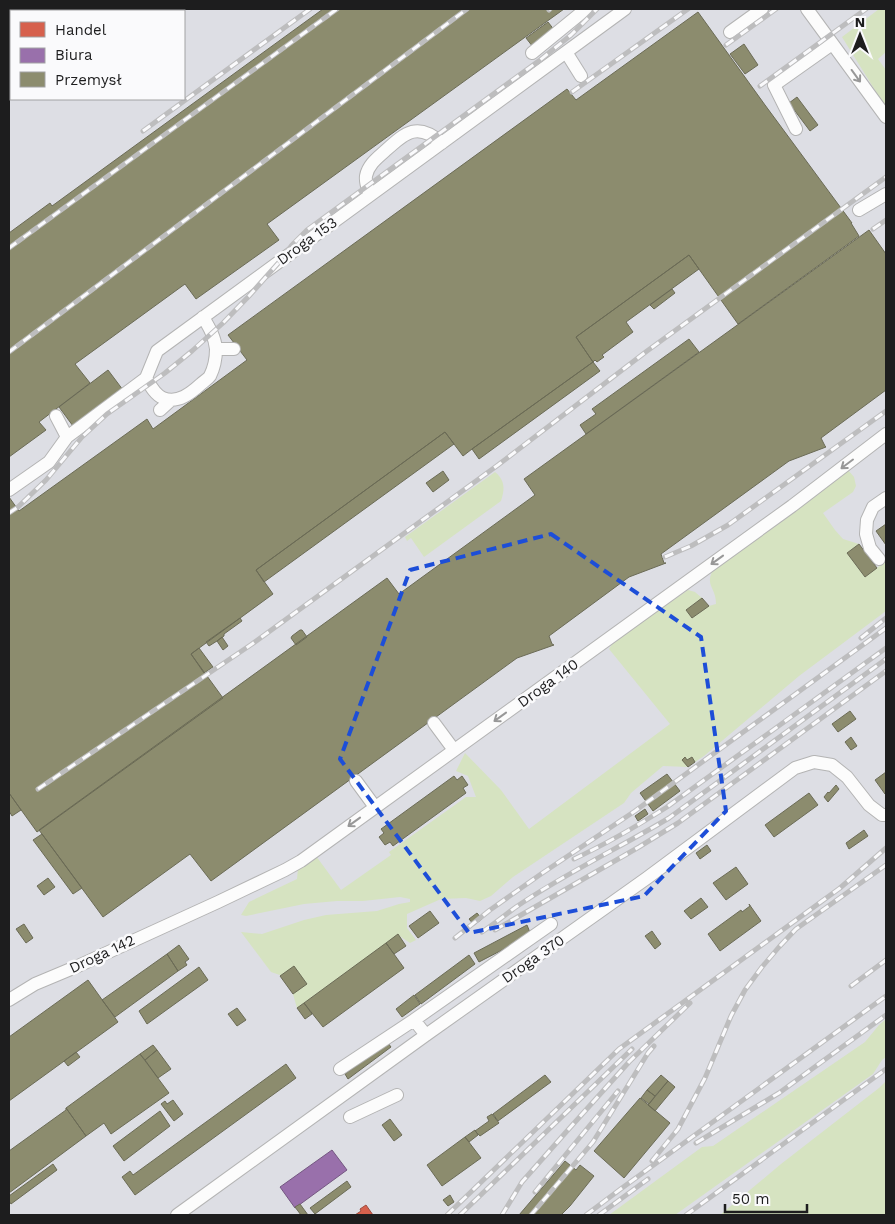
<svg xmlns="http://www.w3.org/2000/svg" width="895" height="1224" font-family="'Work Sans',sans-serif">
<rect width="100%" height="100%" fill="#ededee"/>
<path fill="#dddee4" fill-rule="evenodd" d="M9,9H886V1215H9ZM11,11H184V99H11Z"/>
<path fill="#d6e3c1" d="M879,9H886V52L878,59L886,70V108L842,37Z
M848,470L854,477L856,486L853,492L823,513L835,530L843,539L859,544L847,553L865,577L886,561V611L799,676L704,756L695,762L692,757L687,760L685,758L683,760L688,767L663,766L631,793L624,803L513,877L491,896L480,901L466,898L441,899L407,914V928L416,940L410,943L398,935L297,1008L293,994L306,984L271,972L241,932L262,934L304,920L326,915L377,911L399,904L410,902V899L400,897L363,901H337L304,904L246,916L241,915L249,902L297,879L298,868L316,856L341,890L391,855L389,852L466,797H476L468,776L456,771L465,753L501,790L529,829L670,724L609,649L614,641L688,590L695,592L702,598L686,610L692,618L709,606L716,604C716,585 703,587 715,566Z
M495,472C505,480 505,489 501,501L424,557L411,538L407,541L405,537Z
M886,1019V1057L882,1060L873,1074L675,1215H609L702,1147L713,1146L865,1042L879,1025Z
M886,1081V1215H720L781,1164L879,1088Z"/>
<path fill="#d6604d" stroke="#9e4c3f" d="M366,1205L373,1215H355L361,1211L360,1209Z"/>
<path fill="#9970ab" stroke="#745781" d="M332,1150L347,1170L295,1208L280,1187Z"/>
<path fill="#8c8c6e" stroke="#6b6b56" d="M323,9H564L267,224L279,240L196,299L185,284L75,364L90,383L39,422L46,430L9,457V233L50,203L52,206Z
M698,12L765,105L852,223H851L859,236L738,324L689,255L576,337L593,362L472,449L463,456L445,432L256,570L273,594L191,654L223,698L37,832L9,793V497L19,511L147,419L153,429L247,360L228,335L567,89L576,100Z
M548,22L555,31L533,47L526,38Z
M744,44L758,65L745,74L730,54Z
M797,97L818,125L810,131L789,103Z
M869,230L886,254V390L821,438L825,446L826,447L789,461L661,554L664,563H666L629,577L549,636L552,644L554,645L517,658L211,881L190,854L103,917L39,830L387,578L399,594L535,495L524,479Z
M689,255L699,269L626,322L633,332L602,355L604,357L597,362L595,360L593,362L576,337Z
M672,289L675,293L654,309L650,305Z
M689,339L699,352L586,434L580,425L596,414L592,409Z
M593,362L600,371L479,459L472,449Z
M108,370L123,390L73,426L59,407Z
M445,432L454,444L264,582L256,570Z
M443,471L449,480L433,492L426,483Z
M886,524V545L876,531Z
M859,544L877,568L865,577L847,553Z
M702,598L709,606L692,618L686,610Z
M240,618L242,621L224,634V636L217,641L209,646L206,642Z
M300,630H302L307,637L296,645L291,638L292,636Z
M222,637L228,646L223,650L217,641Z
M199,648L213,667L204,673L191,654Z
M850,711L856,719L838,732L832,724Z
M851,737L857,746L851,750L845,742Z
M685,757L687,760L692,757L695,762L688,767L682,760Z
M886,772V792L885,794L875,780Z
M667,774L680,791L653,811L640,793Z
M454,776L457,780L462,776L468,785L463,788L466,793L393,846L390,842L385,845L379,837L384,833L381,829Z
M836,785L839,789L828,802L824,797L828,792L829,793Z
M9,793L21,810L12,816L9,811Z
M809,793L818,805L774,837L765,825Z
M645,809L648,814L638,821L635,816Z
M864,830L868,836L849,849L846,843Z
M42,834L82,888L73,894L33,840Z
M707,845L711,851L700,859L696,853Z
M736,867L748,884L726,900L713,883Z
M48,878L55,887L44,895L37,886Z
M701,898L708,907L691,919L684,911Z
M749,904L761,921L720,951L708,934L741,910L742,912L750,906Z
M430,911L439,923L418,938L409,926Z
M477,913L482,919L474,925L469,919Z
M24,924L33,938L26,943L16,929Z
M527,925L531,935L479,962L474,953Z
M652,931L661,944L655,949L645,936Z
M398,934L406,946L394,954L386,943Z
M386,943L404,968L323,1027L304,1003Z
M179,945L189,959L185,962L187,965L178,971L167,954Z
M167,954L178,971L115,1017L102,1000Z
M469,955L475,964L421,1004L415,995Z
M294,966L307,984L293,994L280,976Z
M199,967L208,980L147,1024L139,1011Z
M88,980L118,1022L9,1101V1037Z
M414,995L420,1004L402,1017L396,1009Z
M304,1003L312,1014L305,1019L297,1008Z
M237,1008L246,1020L237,1026L228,1014Z
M388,1043L391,1047L348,1079L345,1074Z
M153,1045L157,1050L145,1060L140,1054Z
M157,1050L171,1069L158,1078L145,1060Z
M76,1052L80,1057L68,1066L64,1061Z
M140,1054L169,1093L111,1134L104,1123L86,1136L66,1108Z
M286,1064L296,1078L135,1195L122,1177L130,1171L133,1175Z
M545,1075L551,1082L498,1121L493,1114Z
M661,1075L668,1081L655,1096L647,1090Z
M668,1081L675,1087L655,1111L648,1105L649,1104Z
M647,1090L655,1096L649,1104L641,1098Z
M640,1098L670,1123L624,1178L594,1151Z
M173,1100L183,1114L174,1121L161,1104L165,1101L167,1104Z
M66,1108L86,1136L9,1193V1151L66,1110Z
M160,1111L170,1126L124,1161L113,1146Z
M492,1114L499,1123L480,1136L475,1131L489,1121L487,1117Z
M390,1119L402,1135L394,1141L382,1125Z
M475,1130L478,1135L469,1142L465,1137Z
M465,1137L481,1158L442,1186L427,1165Z
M565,1161L576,1170L580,1165L594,1176L570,1206L561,1215H519Z
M53,1164L57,1170L11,1204L9,1201V1196Z
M347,1181L351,1187L315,1214L310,1208Z
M450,1195L454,1202L448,1206L443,1200Z
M300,1204L308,1215H301L295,1207Z"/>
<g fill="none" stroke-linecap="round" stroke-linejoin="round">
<defs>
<path id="minor" d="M807,9L886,117
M730,32L762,9
M566,52L581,76
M532,53L586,9
M796,129L774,85L832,44
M370,195C368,189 365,183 366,176C368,165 377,158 385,151C405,133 417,121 442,143
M859,210L886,194
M216,349H234
M146,378C150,385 155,395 163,398C178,404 191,393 201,384C204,381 208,379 210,376C214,368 216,358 216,349C215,337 209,327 203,317
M160,410L171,400
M56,416L67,437
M9,490L49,462L67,437L146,378L157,351L625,9
M879,559L870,548L866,534L867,520L873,507L886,498
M434,723L454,750
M356,781L375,807
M9,1000L35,984L78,966L218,902L285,870L301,861L792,506L886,434
M414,1020L551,924
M340,1069L414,1020L426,1035
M350,1117L397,1095
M177,1215L426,1035L647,878L795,768L814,762L832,765L847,777L869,805L882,815H886"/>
</defs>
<use href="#minor" stroke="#b4b4b4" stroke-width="14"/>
<use href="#minor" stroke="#fcfcfc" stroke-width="12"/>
<defs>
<path id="rail" d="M549,10L550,9
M726,45L776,9
M760,86L866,9
M572,92L688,9
M143,131L310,9
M873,229L886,220
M9,248L337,9
M9,352L467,9
M9,513L18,507L46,480L82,437L107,414L165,373L192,351L223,323L249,296L281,260L292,245L307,230L540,60L571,35L597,9
M665,557L691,546L728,525L886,411
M861,638L886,618
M38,789L252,644L498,465L647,351L886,177
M574,859C606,844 637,826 667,807L886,648
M495,930L639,847L678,823L886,671
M482,932C494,924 505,915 516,907C564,874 619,848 669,818L886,659
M455,938L490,910L541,874L635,811L886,628
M851,986L886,960
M696,1143L779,1093L886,1015
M652,1161L678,1129L705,1078L731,1016L745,990L762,967L779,947L796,929L886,865
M535,1192L618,1091
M447,1215L619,1049L840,888L886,848
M460,1215L632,1049
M502,1215L522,1182L567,1131L629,1062L690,1003
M531,1215L593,1142L648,1053L654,1046
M586,1215L622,1188L886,996
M599,1215L648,1179
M686,1215L886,1069"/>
</defs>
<use href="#rail" stroke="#bdbdbe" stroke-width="5"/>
<use href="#rail" stroke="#fafafc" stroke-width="3" stroke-dasharray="9" stroke-linecap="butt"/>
</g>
<defs><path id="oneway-shaft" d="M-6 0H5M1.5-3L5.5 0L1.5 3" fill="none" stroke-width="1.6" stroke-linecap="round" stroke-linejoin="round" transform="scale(1.25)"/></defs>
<g stroke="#989898">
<use href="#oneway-shaft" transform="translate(856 76) rotate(54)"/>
<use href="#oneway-shaft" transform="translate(847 464) rotate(143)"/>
<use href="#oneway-shaft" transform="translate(717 560) rotate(144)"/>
<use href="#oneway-shaft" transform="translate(500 717) rotate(144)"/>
<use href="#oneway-shaft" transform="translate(354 822) rotate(144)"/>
</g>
<path fill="none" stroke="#1d4ed8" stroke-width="4" stroke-dasharray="10 6" stroke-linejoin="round" d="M551,534L701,637L726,811L644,896L469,933L340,759L410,570Z"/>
<g text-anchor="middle" stroke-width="5" stroke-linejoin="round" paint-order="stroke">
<g font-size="15" fill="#1d1d1e" stroke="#fafafc">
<text transform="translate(307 241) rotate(-36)" y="5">Droga 153</text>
<text transform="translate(548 683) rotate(-36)" y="5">Droga 140</text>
<text transform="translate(102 954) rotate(-25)" y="5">Droga 142</text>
<text transform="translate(533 959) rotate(-35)" y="5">Droga 370</text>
</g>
</g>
<rect width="895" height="1224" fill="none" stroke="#1d1d1e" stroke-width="20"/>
<rect x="10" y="10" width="175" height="90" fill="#fafafc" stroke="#a2a2a3"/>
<rect x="20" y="22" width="25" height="15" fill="#d6604d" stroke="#a2a2a3"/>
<text x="55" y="35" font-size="15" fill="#1d1d1e">Handel</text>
<rect x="20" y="48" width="25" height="15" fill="#9970ab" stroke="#a2a2a3"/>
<text x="55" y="60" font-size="15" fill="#1d1d1e">Biura</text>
<rect x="20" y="72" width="25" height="15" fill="#8c8c6e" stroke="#a2a2a3"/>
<text x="55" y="85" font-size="15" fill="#1d1d1e">Przemysł</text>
<g transform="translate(860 35)" stroke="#fafafc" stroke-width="4" paint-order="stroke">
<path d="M0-4L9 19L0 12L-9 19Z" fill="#1d1d1e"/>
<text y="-8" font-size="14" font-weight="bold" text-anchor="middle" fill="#1d1d1e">N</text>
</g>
<path d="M725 1204v8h82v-8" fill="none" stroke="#1d1d1e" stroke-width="2.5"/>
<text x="732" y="1204" font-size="15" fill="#1d1d1e" stroke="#fafafc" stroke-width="4" paint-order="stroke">50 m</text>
</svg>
